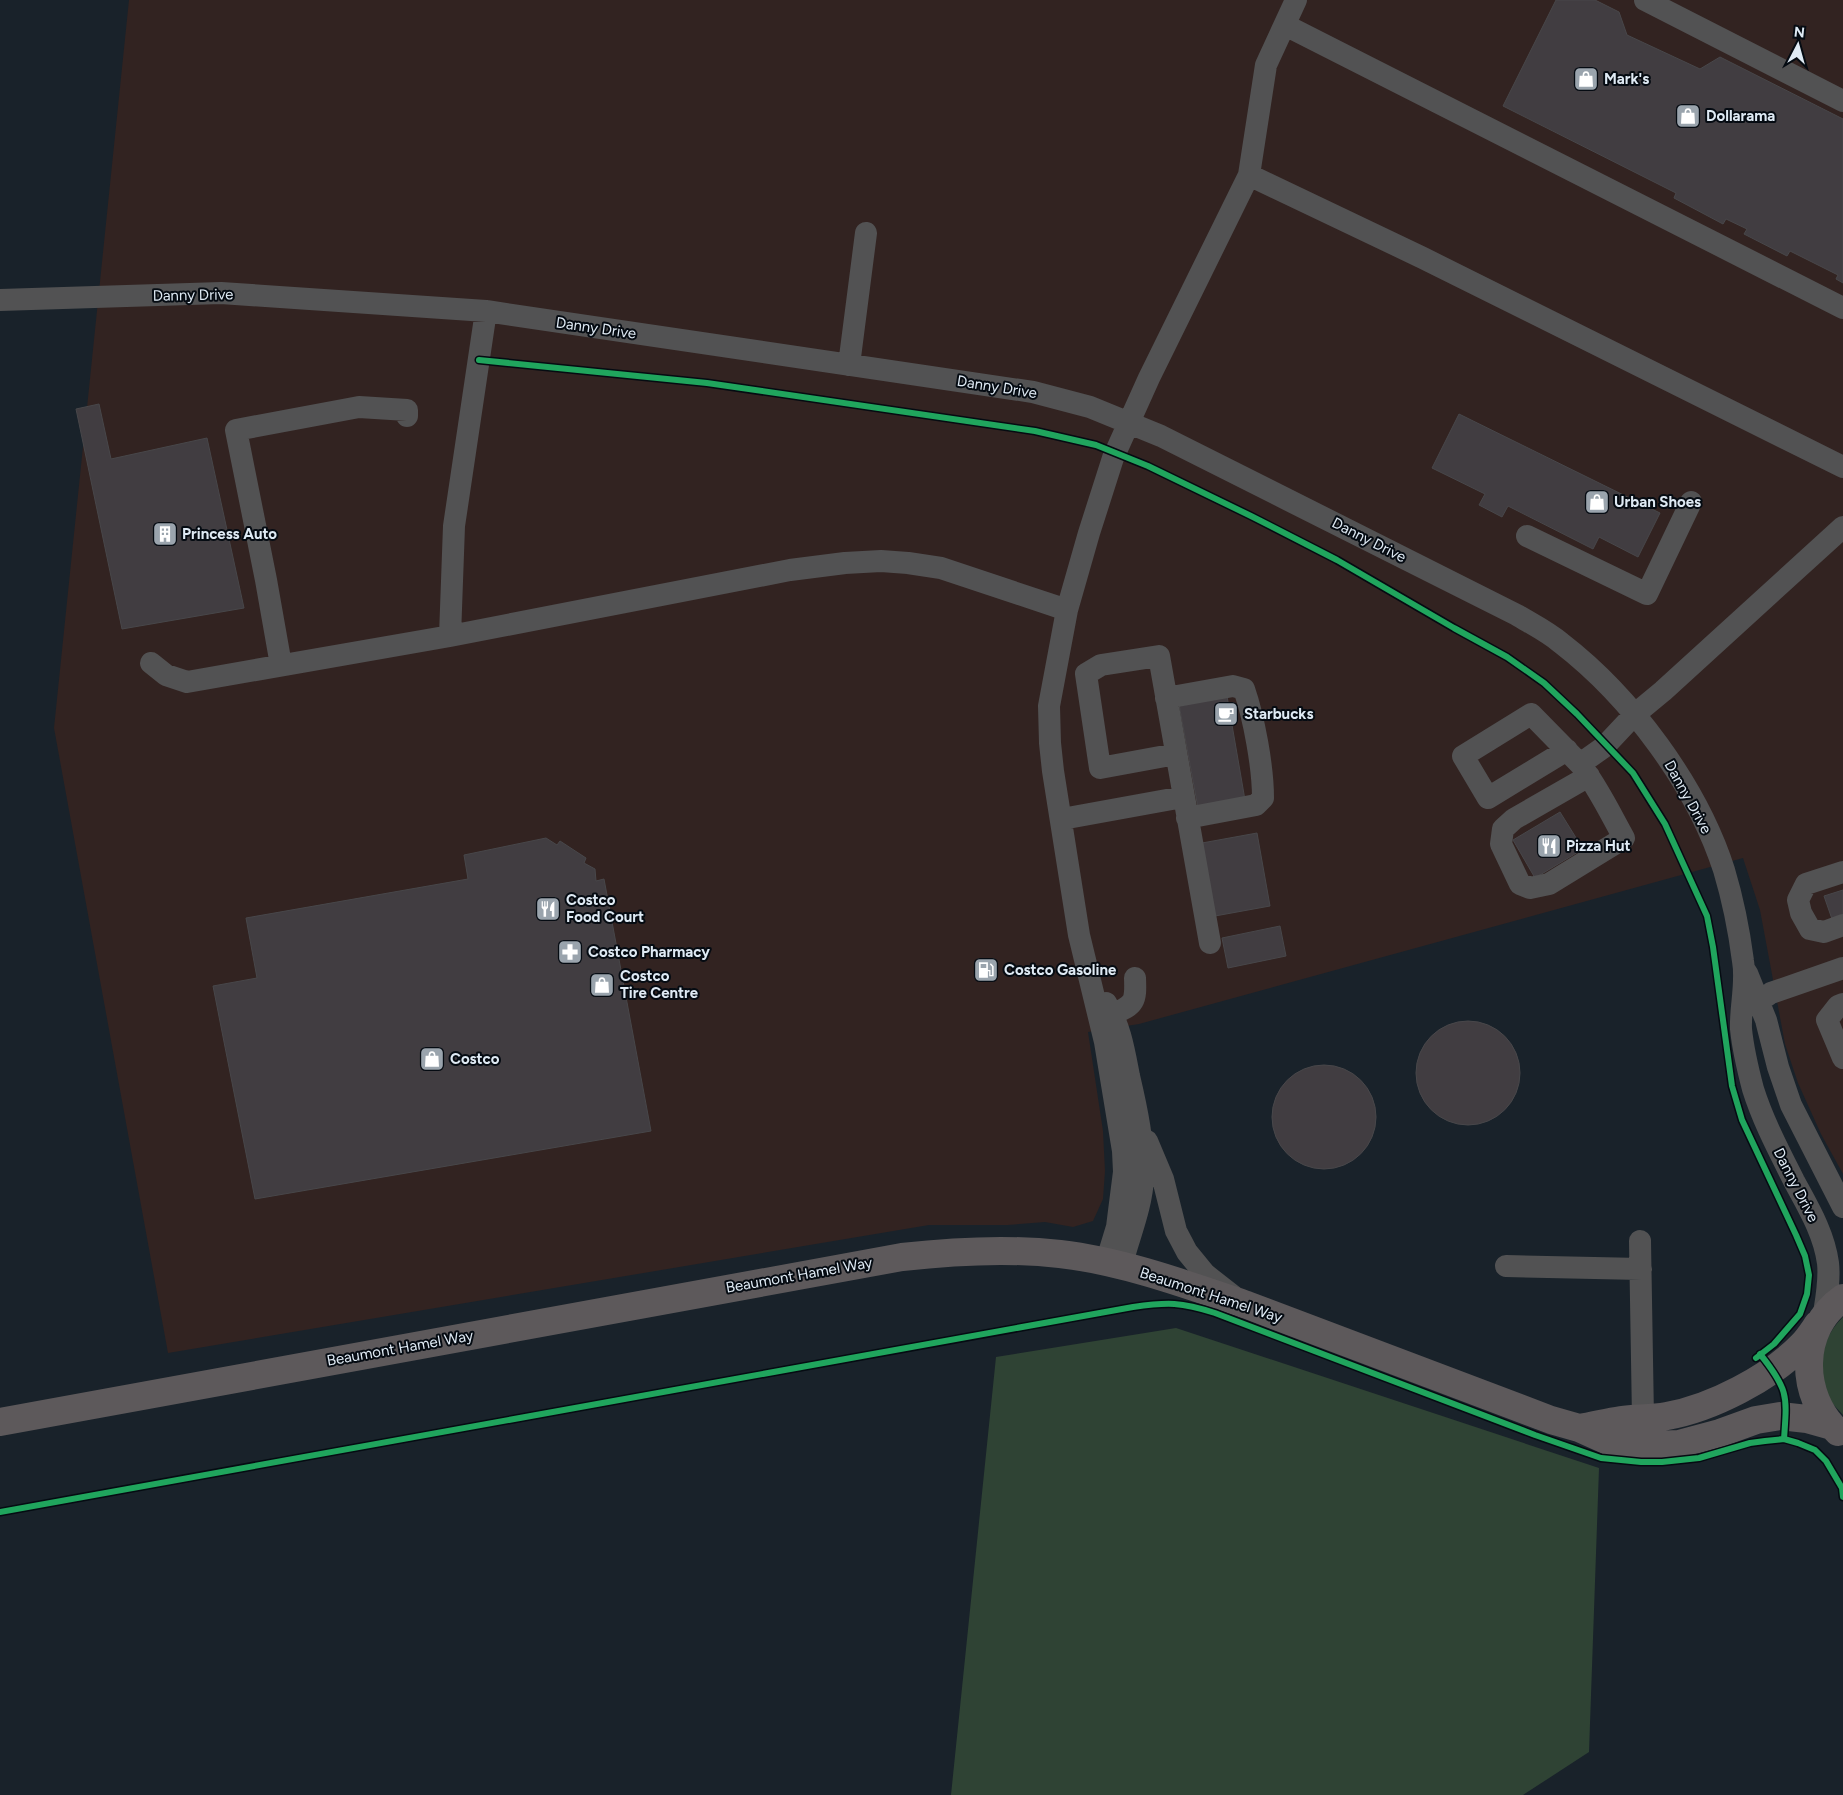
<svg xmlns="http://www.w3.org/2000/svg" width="1843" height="1795" font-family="Figtree,sans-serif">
<rect width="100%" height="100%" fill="#19222a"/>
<path fill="#322321" d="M129,0H1843V1174L1821,1134L1798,1083L1785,1044L1760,910L1743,858L1139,1024L1088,1032L1103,1131L1105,1171L1103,1199L1093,1221L1073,1227L1045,1222L1007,1225H929L168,1353L54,728Z"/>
<path fill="#2f4334" d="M1843,1317V1415C1839,1410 1833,1405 1830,1400C1814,1372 1821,1338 1843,1317Z
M1176,1328L1599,1468L1589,1752L1523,1795H951L996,1357Z"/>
<path fill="#413d41" stroke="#48474a" d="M1556,0H1595L1619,12L1627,35L1700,69L1720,57L1843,119V283L1836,279L1838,275L1790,251L1787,256L1744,234L1747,229L1726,219L1723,224L1674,198L1676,193L1503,106Z
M99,404L111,459L207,438L244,608L122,629L76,409Z
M1459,414L1660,513L1638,557L1599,537L1593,549L1508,506L1502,517L1479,505L1485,494L1432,468Z
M1227,696L1245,800L1198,808L1179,704Z
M1560,812L1583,849L1535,878L1513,840Z
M1257,833L1270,906L1215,916L1202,843Z
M546,838L557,845L560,841L586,858L584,863L595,869L596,881L604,879L651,1131L255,1199L213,986L257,978L246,918L468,879L464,855Z
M1843,890V919L1833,922L1824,896Z
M1280,926L1286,956L1228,968L1222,938Z
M1416 1073a52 52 0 1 1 104 0a52 52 0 1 1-104 0Z
M1272 1117a52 52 0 1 1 104 0a52 52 0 1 1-104 0Z"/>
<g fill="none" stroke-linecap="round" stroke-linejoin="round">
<path stroke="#525253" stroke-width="22" d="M1645,0L1843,101
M1285,25L1843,308
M1249,175L1423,258L1843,467
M0,300L221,293L486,311L1033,392L1090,407L1161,436L1517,615C1532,624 1548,632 1561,643C1631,697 1697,786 1724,870C1733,900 1739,930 1743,961C1747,983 1740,1007 1741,1029C1743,1049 1748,1070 1753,1089C1763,1121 1779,1151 1794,1181C1808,1207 1824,1233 1828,1263C1830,1282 1826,1300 1823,1319
M849,365L866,233
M1527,536L1647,594L1691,502
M450,636L454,526L486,311
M151,663L166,675L187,682L450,636L790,570L845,563L881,561L908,563L941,568L1067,610
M281,665L266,580L236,430L359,407L407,410V416
M1166,698L1233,686L1244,689C1254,718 1263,767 1263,798L1256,805L1187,818
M1567,750L1488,798L1463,756L1531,714L1580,764L1604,747L1634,715L1663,691L1843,527
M1176,754L1100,768L1086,674L1101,665L1159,656L1210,943
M1580,764C1598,787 1610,813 1624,838L1549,884L1530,888L1520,884L1501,844L1503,829L1514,819L1589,776
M1062,819L1183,797
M1843,872L1806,884L1798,900L1801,913L1810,929L1824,932L1843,925
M1747,973L1766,1020L1778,1067L1791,1105L1843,1207
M1758,1002L1771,993L1843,968
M1106,1003C1120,1025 1124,1050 1129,1076C1137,1110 1144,1143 1143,1178C1142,1203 1132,1229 1125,1253
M1843,1004L1838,1006L1827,1020L1843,1058
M1113,1014C1135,1005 1136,1001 1135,978
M1147,1141L1163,1179L1176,1231L1187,1252L1205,1274L1233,1296
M1640,1241L1643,1418
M1106,1263L1117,1227L1119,1211L1124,1172L1123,1151L1105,1042L1079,935L1053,771L1050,743L1049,706L1067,610L1089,533L1113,458L1149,378L1249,175L1266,65L1296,0
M1506,1266L1641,1269"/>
<path stroke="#5d595b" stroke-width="28" d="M0,1422L902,1257C955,1251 1007,1248 1060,1254C1122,1261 1188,1285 1247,1305L1551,1420L1579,1428L1608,1441L1629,1446L1679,1444L1720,1433L1756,1420L1780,1416L1807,1419L1832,1426
M1579,1428C1593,1426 1607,1422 1621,1420C1636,1418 1652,1419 1667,1416C1712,1408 1770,1378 1802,1345C1808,1339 1813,1331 1818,1324
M1838,1432C1799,1396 1798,1329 1843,1298"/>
<defs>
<path id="cycleway" d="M479,360L707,383L1035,431L1096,445L1148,466L1251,516L1337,560L1454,628L1507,657L1544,683L1577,714L1633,773L1665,824L1707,916L1713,947L1732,1086L1742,1120L1796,1235L1805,1256L1809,1275L1807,1294L1800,1314L1774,1344L1756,1358
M1760,1354C1789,1390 1787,1396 1784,1439
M0,1512L1133,1307C1168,1302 1181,1302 1215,1313L1535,1435L1601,1458L1641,1462H1662L1699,1458L1750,1443L1765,1441L1784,1439L1798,1443L1815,1450L1826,1461L1842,1488L1843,1497"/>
</defs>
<use href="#cycleway" stroke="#050b12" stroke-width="9"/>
<use href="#cycleway" stroke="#20a55d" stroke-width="6"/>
</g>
<defs>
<symbol id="shop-square" viewBox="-11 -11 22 22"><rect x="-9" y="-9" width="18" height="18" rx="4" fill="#9aa4ad" stroke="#050b12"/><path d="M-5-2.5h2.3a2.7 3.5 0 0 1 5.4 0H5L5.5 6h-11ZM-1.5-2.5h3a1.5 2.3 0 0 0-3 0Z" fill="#fff"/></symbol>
<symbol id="building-square" viewBox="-11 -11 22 22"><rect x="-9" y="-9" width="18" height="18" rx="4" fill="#9aa4ad" stroke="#050b12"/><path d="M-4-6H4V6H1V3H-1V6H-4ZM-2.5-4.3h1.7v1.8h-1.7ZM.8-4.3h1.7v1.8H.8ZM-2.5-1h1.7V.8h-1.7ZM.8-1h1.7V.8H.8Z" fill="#fff"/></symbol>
<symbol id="cafe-square" viewBox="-11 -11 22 22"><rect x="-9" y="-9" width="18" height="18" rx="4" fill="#9aa4ad" stroke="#050b12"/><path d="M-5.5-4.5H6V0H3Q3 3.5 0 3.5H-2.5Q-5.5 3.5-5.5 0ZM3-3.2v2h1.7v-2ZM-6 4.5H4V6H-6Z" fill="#fff"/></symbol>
<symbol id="restaurant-square" viewBox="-11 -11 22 22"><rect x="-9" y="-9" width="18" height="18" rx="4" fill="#9aa4ad" stroke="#050b12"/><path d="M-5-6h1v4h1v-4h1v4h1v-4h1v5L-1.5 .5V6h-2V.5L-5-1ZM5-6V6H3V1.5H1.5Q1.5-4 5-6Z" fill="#fff"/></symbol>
<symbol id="pharmacy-square" viewBox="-11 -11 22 22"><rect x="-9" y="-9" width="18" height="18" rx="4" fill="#9aa4ad" stroke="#050b12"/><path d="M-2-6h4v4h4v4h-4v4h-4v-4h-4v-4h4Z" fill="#fff"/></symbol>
<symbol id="fuel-square" viewBox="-11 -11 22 22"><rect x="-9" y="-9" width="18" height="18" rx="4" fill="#9aa4ad" stroke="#050b12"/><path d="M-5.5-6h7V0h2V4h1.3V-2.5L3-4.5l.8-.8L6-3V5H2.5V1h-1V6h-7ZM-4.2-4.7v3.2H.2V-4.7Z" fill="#fff"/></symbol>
</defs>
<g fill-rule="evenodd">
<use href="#shop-square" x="1572" y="65" width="28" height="28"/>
<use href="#shop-square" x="1674" y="102" width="28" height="28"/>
<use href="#shop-square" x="1583" y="488" width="28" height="28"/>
<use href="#building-square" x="151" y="520" width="28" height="28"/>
<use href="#cafe-square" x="1212" y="700" width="28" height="28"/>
<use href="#restaurant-square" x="1535" y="832" width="28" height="28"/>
<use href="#restaurant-square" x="534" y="895" width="28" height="28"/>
<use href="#pharmacy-square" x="556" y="938" width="28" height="28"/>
<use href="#fuel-square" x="972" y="956" width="28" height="28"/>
<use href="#shop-square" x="588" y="971" width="28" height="28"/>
<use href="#shop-square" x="418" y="1045" width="28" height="28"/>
</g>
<g text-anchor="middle" stroke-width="4" stroke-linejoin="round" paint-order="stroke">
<g font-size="15" font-weight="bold" fill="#dfeaf4" stroke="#050b12" text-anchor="start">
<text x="1604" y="84">Mark's</text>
<text x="1706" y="121">Dollarama</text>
<text x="1614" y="507">Urban Shoes</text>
<text x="182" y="539">Princess Auto</text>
<text x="1244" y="719">Starbucks</text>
<text x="1566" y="851">Pizza Hut</text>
<text x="566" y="905">Costco<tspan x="566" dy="17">Food Court</tspan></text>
<text x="588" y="957">Costco Pharmacy</text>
<text x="1004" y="975">Costco Gasoline</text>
<text x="620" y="981">Costco<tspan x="620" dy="17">Tire Centre</tspan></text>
<text x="450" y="1064">Costco</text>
</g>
<g font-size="15" fill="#dfeaf4" stroke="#050b12">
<text transform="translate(193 295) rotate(-1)" y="5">Danny Drive</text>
<text transform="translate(596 328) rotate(8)" y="5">Danny Drive</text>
<text transform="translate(997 387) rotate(9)" y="5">Danny Drive</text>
<text transform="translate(1369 540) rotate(27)" y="5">Danny Drive</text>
<text transform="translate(1688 797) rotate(61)" y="5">Danny Drive</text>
<text transform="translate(1796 1185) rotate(63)" y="5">Danny Drive</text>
<text transform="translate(799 1275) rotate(-10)" y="5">Beaumont Hamel Way</text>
<text transform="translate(1211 1295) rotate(18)" y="5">Beaumont Hamel Way</text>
<text transform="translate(400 1348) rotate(-10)" y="5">Beaumont Hamel Way</text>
</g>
</g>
<g transform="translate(1798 45) rotate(6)" stroke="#050b12" stroke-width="4" paint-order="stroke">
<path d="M0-4L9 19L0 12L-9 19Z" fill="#dfeaf4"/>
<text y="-8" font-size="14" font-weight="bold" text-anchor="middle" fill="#dfeaf4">N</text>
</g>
</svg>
